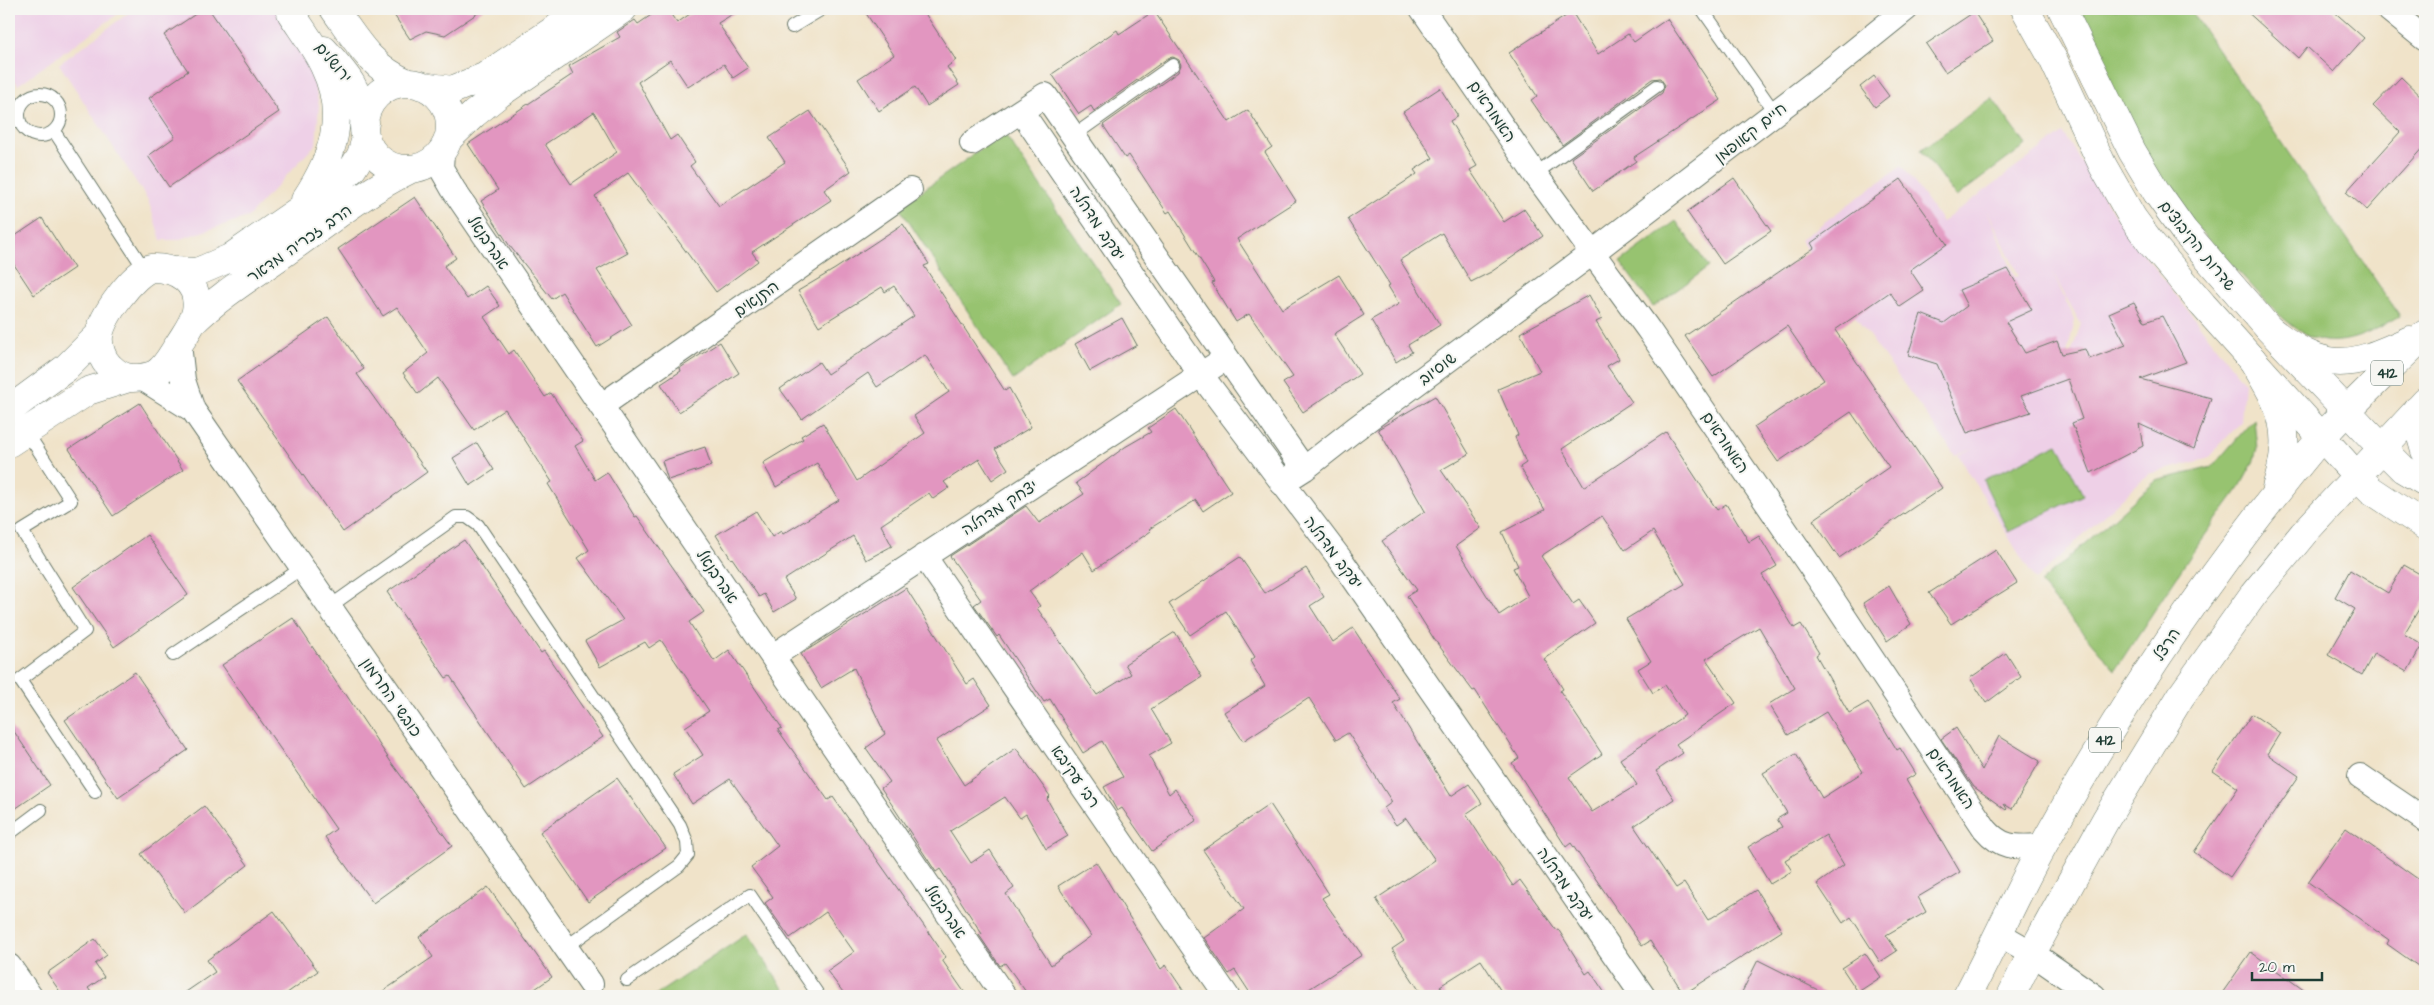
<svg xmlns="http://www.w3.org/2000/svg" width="2434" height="1005" font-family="'Architects Daughter','Playpen Sans Hebrew',sans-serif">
<rect width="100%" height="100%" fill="#f6f6f2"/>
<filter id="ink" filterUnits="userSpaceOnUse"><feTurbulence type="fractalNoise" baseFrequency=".02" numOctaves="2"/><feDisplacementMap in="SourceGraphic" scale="10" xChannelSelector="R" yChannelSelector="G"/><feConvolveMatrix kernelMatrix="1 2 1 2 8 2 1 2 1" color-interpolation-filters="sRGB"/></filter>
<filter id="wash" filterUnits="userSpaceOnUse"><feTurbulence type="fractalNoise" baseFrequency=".0096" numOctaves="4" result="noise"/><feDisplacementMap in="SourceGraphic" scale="20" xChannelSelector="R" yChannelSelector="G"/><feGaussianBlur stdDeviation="1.12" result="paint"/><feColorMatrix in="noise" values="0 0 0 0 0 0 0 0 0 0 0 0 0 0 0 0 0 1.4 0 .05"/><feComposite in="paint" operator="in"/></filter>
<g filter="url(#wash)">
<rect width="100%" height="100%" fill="#f0e3c9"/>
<path fill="#eed0e7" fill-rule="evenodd" d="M9,9H125L18,85L9,72Z
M134,9H275L308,54L319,105L316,144L248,217L177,240H161L148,200L59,64Z
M2063,133L2122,226L2244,382L2241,422L2207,459L2148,474L2035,580L1958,455L1975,447L1955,455L1800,240L1902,165L1942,222ZM1986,207L2019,276L2015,277ZM2052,272L2081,324L2059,387L2075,320Z"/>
<path fill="#97c370" stroke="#5b8052" d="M2072,9H2190L2400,316C2377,329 2353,344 2325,341C2297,337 2269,305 2251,285C2227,259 2200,234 2178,206C2135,150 2104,73 2072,9Z
M1992,98L2026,145L1956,197L1921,150Z
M1004,133L1121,304L1013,380L899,207Z
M1676,221L1709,267L1653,307L1620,262Z
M2254,419L2257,449L2253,463L2240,487L2195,549L2115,670L2040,583L2156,481L2212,467Z
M2058,444L2083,495L2008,532L1983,480Z
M747,934L786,993L782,996H654Z"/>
<g id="blocks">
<path fill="#e296c0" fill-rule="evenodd" d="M203,9H209L279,112L169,187L148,156L175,137L149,98L188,71L164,35Z
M390,9H484L445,35L426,31L410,39Z
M660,9H667L677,23L697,9H741L718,23L748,68L733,78L724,64L688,87L670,60L638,82L670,140L677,135L695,162L690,166L719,206L785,162L769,138L810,111L851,171L824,190L831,200L752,252L758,261L716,292L628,173L595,196L628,253L597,270L632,325L597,347L562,292L552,299L509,245L481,201L498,190L468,144L573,74L569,66L620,37L617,32L635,20L638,24ZM594,112L617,152L571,184L545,144Z
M863,9H922L956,60L947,67L959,85L927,106L915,87L879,111L858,79L894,55Z
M2244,9H2331L2364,38L2334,72L2307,47L2298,58Z
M1154,11L1229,122L1248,110L1272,147L1265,152L1296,201L1237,239L1282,309L1339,275L1364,315L1334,334L1360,374L1303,412L1283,383L1293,377L1249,314L1236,322L1212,283L1214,282L1170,211L1167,213L1129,155L1125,158L1103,125L1178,72L1181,65L1179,60L1173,57L1168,58L1094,111L1091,106L1079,114L1052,74L1117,30L1119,34Z
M1572,12L1598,54L1628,34L1634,42L1667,19L1721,100L1634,157L1636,161L1593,191L1571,158L1662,93L1665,85L1660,78L1652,79L1562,145L1531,100L1537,96L1509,53Z
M1974,12L1993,41L1945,72L1926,44Z
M1874,76L1889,96L1875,107L1860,87Z
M2401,77L2425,100V145L2367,210L2346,192L2400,132L2373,106Z
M1440,88L1458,116L1450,121L1477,166L1470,170L1504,222L1524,209L1543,236L1491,272L1471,282L1442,233L1400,260L1440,325L1408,345L1412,352L1396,362L1371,320L1399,304L1388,286L1390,285L1348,219L1417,174L1414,170L1433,158L1403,112Z
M1734,178L1771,231L1723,264L1687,212Z
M1901,179L1947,244L1910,270L1924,291L1900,307L1890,292L1835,330L1942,488L1839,558L1813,520L1889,467L1851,412L1778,462L1754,427L1824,380L1787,326L1713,377L1685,336L1814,248L1811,243Z
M415,197L456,258L444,266L467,299L486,286L500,306L484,317L509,354L514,350L545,397L551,393L583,441L575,446L595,480L607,472L635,517L637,516L704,612L689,622L714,661L729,650L782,728L778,730L828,800L833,797L946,957L942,960L967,996H846L827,971L854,952L826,912L790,938L765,903L773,897L751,867L778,846L730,779L692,804L673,774L703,755L685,727L709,711L661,640L649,648L645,642L600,667L585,641L623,620L578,558L589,550L548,484L552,482L505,409L474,430L438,378L418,394L403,373L428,353L397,307L383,316L338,249Z
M42,218L74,268L34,295L9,257V240Z
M903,224L929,264L924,266L1005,391L1009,388L1031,427L995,449L1008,469L992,480L979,459L944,482L949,488L933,499L929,493L881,525L892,546L866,560L853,536L784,580L796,599L774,612L764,594L759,597L732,558L731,559L716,535L756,511L772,537L781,531L783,534L839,500L817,463L776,487L763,463L803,439L801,436L823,423L857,481L925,433L914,416L949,392L925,355L877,387L868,373L802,419L780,389L819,362L827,374L914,316L894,286L885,292L882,287L819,326L798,291L835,269Z
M2008,269L2032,310L2006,322L2025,353L2057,341L2062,354L2085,349L2089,359L2126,345L2109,313L2134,302L2145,322L2162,316L2186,362L2140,379L2211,398L2194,449L2139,424L2143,446L2091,473L2072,423L2082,419L2068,379L2021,396L2031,412L1967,433L1937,364L1908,355L1921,314L1944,323L1967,306L1959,290Z
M1589,295L1602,319L1596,322L1619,359L1607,366L1632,402L1562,449L1584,487L1666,432L1717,510L1726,504L1749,542L1759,536L1777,566L1762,575L1794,628L1801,624L1819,653L1816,655L1849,713L1868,702L1897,750L1900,748L1916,774L1906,780L1960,872L1918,897L1926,912L1886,935L1897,951L1880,962L1851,917L1843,923L1817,884L1844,865L1826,835L1785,860L1792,871L1770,884L1748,847L1782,827L1777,819L1787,813L1763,773L1796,754L1822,798L1863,772L1826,712L1788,735L1769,704L1795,688L1759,627L1706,659L1736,703L1676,744L1683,753L1656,771L1674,799L1634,826L1676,888L1684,883L1708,920L1756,890L1782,931L1684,994L1650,941L1642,946L1571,843L1566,847L1512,763L1519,758L1475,690L1473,691L1434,639L1407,596L1417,590L1382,541L1425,511L1378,429L1435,396L1469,454L1441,470L1481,528L1456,546L1499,615L1528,596L1513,568L1518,566L1502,532L1545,510L1520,467L1526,463L1515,437L1518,435L1498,389L1540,371L1520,333ZM1602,516L1625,550L1653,531L1685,584L1626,619L1651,661L1638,669L1653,693L1665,685L1685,715L1620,759L1637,785L1592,812L1569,777L1602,754L1560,691L1563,689L1544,659L1595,623L1579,600L1573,604L1541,556Z
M328,317L364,369L357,374L427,472L343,532L237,381Z
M1122,318L1137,345L1090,371L1075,344Z
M720,342L739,373L679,412L661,384L681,371L680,368Z
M140,403L183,470L113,516L69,449Z
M1176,409L1231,492L1203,511L1196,500L1149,529L1151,531L1094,570L1083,552L1029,591L1040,606L1037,608L1097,695L1131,674L1125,664L1175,632L1202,677L1151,709L1171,743L1149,756L1169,794L1175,789L1197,820L1152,851L1122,808L1117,811L1104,787L1123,777L1102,741L1083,753L1050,699L1044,702L999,635L997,637L974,605L981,600L950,556L1026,506L1039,523L1084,494L1076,483L1125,447L1151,432L1148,428Z
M477,443L494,470L470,486L453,458Z
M705,447L711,466L668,480L662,461Z
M147,535L188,595L114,647L73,587Z
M464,540L541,653L544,651L603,737L526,789L450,676L446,678L387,592Z
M1996,550L2017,583L1951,624L1929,593Z
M1240,557L1265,593L1306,568L1324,597L1310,606L1333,642L1353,628L1400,699L1393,703L1451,796L1469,784L1482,803L1466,814L1513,886L1520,880L1556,930L1558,929L1586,974L1590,971L1607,996H1504L1481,960L1440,986L1446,996H1423L1392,949L1404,941L1376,899L1435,860L1406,818L1396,825L1384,808L1392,802L1348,733L1336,740L1309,698L1243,741L1224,712L1265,686L1250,661L1255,657L1226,611L1190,635L1169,604Z
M2404,565L2425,577V599L2404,634L2422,645L2407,672L2374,653L2362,675L2328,655L2355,609L2335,597L2350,570L2388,593Z
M1889,586L1911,624L1887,641L1863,603Z
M906,588L967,684L974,679L991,705L936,741L964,785L1016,748L1050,796L1047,799L1068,836L1046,849L1026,814L1020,818L1005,797L950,831L971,863L990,850L1014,888L1006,894L1051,965L1091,936L1058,886L1096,862L1161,969L1166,965L1187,996H1029L1005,963L1000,966L979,935L982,934L940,869L936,872L881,788L890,782L866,748L885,734L854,668L821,688L801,654Z
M293,618L344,694L345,693L391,762L452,846L373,903L325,837L336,829L222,665Z
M2006,653L2021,677L1986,703L1970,678Z
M135,672L188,750L118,798L65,720Z
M2252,714L2280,733L2267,754L2299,776L2230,877L2194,852L2238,788L2213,771Z
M9,724L50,785L9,813Z
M1956,728L1982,770L1999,736L2040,761L2012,809L2004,804L2007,809L2006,810L1974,787L1941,739Z
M617,778L666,848L588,902L540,832Z
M1270,804L1329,894L1322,898L1362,955L1298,996H1252L1235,970L1229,974L1204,938L1244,909L1203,850Z
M204,806L248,865L185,913L141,854Z
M2346,828L2425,884V971L2387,944L2389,940L2308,882Z
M488,887L552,977L525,996H376L433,957L419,937Z
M274,911L318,971L283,996H180L215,972L207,960Z
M95,939L107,955L95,964L104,977L88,988L94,996H63L47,973Z
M2251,952L2312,996H2220Z
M1865,953L1881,977L1858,992L1842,968Z
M1758,960L1830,996H1740Z"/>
</g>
</g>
<g filter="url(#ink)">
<use href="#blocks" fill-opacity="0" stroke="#687768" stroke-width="1"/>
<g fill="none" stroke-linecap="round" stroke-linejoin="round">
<defs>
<path id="lane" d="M1702,9L1775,113
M792,27L822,9
M19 115a21 21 0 1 1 42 0a21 21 0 1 1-42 0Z
M54,131L145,270
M1073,136L1173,65
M1535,174L1657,86
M26,431L71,501L22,531L85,631L20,680L95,792
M329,607L456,517H467L478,525L680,825L687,842L688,855L679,866L566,947
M173,655L302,568
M9,834L41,810
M627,980L750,895L819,996"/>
<path id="street" d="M1422,9L1535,174L1648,329L1819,579L1985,829C2003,850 2017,847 2043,846
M2388,9L2425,39
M1021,111L1201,375L1341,560L1643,996
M972,143L1045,95L1304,469
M442,152L441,168L453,189L1004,996
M179,344L183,380L193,410L591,984
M142,378L193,410
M601,406L910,190
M1282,483L1304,469L1355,429L1592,253L1823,76L1906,9
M924,556L1227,996
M773,656L1226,358
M2360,776L2425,820
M1999,934L2032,953L2094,996
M9,966L30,996"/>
<path id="secondary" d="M334,9C356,40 371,68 408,83
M2025,9L2053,59L2103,166L2132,217L2151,243L2203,305L2356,475L2371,490L2425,526
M2062,9L2132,151L2157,193L2184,231L2269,329L2381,447L2403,469L2425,482
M291,13C302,30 315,47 324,66C348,115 333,158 305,200
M324,50C348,77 357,86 365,123
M364 126a43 43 0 1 1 86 0a43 43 0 1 1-86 0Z
M422,86L452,90L484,77L585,9
M448,139L474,114L499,94L623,9
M151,268C176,267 201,282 196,311C194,323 185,334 179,344C172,354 166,368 155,374C148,377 141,378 133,378C124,378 116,373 110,367C102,360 98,346 99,336C102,316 133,274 151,268Z
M176,271L197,272L230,258L334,186L353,168L361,155L366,138
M192,323C221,294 257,273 290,249C329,221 368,190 411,169
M9,410L66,368L99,335
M9,443L88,391L129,378"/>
<path id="primary" d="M2269,329C2326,373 2347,369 2410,340
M2252,359C2282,409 2294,429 2276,488
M2417,410L2419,430L2425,451
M1967,996C1994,946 2016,894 2044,844C2121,705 2210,572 2311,450C2345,409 2387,372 2425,334
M2011,996L2032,953L2106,819L2181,696L2253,595L2303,534L2425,402"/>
</defs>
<use href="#lane" stroke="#687768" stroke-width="14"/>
<use href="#street" stroke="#687768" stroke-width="26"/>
<use href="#secondary" stroke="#687768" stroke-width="29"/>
<use href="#primary" stroke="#687768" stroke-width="29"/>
<use href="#lane" stroke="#fff" stroke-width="12"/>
<use href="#street" stroke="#fff" stroke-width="24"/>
<use href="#secondary" stroke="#fff" stroke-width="28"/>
<use href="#primary" stroke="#fff" stroke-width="28"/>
</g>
</g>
<g text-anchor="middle" stroke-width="4" stroke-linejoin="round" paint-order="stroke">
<g fill="#f6f6f2" stroke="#60746d" stroke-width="1">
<rect x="2371" y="360.5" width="32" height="25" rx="4"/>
<rect x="2089" y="727.5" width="32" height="25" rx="4"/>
</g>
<g font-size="15" font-weight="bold" fill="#1f3d34">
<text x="2387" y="378">412</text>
<text x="2105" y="745">412</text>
</g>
<g font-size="16" fill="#1f3d34" stroke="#f6f6f2">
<text transform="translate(334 62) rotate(50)" y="6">ירושלים</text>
<text transform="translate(1493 111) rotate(56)" y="6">האמוראים</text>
<text transform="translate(1750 132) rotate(-38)" y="6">חיים קאופמן</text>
<text transform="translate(1098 223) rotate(56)" y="6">יעקב מדהלה</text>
<text transform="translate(489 242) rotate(56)" y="6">אברבנאל</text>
<text transform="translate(299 243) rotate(-35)" y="6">הרב זכריה מדאר</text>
<text transform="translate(2198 245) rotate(51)" y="6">שדרות הקיבוצים</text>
<text transform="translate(756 298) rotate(-35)" y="6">התנאים</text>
<text transform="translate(1437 368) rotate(-37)" y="6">שוסיוב</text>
<text transform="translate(1726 442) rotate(56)" y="6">האמוראים</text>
<text transform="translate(999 507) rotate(-33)" y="6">יצחק מדהלה</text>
<text transform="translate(1334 552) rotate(53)" y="6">יעקב מדהלה</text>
<text transform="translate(718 576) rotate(56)" y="6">אברבנאל</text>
<text transform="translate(2166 644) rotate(-57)" y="6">הרצל</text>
<text transform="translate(392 697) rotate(55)" y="6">כובשי החרמון</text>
<text transform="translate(1076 776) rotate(55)" y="6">רבי עקיבא</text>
<text transform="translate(1952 778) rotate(56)" y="6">האמוראים</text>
<text transform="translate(1566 884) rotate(55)" y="6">יעקב מדהלה</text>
<text transform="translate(946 911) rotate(56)" y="6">אברבנאל</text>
</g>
</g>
<rect width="2434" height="1005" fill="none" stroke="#f6f6f2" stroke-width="30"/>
<path d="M2252 972v8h70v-8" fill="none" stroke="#1f3d34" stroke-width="2.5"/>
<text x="2259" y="972" font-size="15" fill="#1f3d34" stroke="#f6f6f2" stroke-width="4" paint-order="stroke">20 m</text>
</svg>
